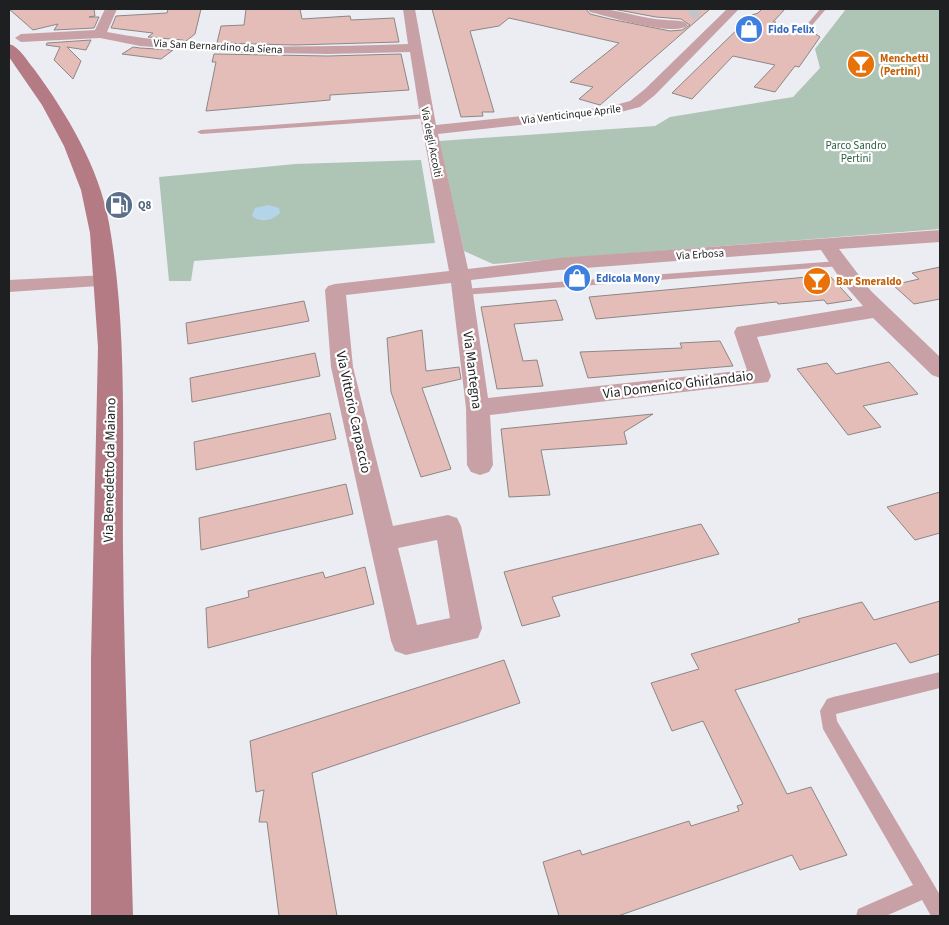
<svg xmlns="http://www.w3.org/2000/svg" width="949" height="925" font-family="'Source Sans 3',sans-serif">
<rect width="100%" height="100%" fill="#ebedf3"/>
<path fill="#aec5b6" d="M846,9H940V229L493,264L464,251L439,141L655,126L670,117L793,97L820,68L815,49Z
M421,160L435,243L194,261L191,281H169L159,177L295,164Z"/>
<path fill="#b4d5e9" d="M268,205L279,208L280,213C272,221 260,223 252,216L255,208Z"/>
<path fill="#e4bdb8" stroke="#8d8785" d="M9,9H94L95,16L89,17H99L94,28L54,30L58,24L33,30Z
M168,9H201L195,34L186,41L182,40L148,37L153,33L111,28L116,16L167,13Z
M246,9H300L302,19L350,16L351,20L394,18L399,42L295,45L217,43L221,26L244,25Z
M432,9H586L590,14L610,19L670,31L682,30L690,25L681,19L656,17L613,9H710L600,105L579,99L593,87L570,82L619,43L509,18L499,26L470,31L494,112H482L483,116L461,117Z
M762,9H785L773,22H776L773,25L804,34L810,30L820,37L799,67L795,66L775,92L754,87L775,65L733,56L692,99L672,93L752,15L758,13Z
M91,40L86,50L67,47L81,61L73,79L54,60L60,47L46,45L47,43Z
M133,47L140,48L173,50L161,59L122,54Z
M214,54L328,56L401,54L409,90L330,95V100L206,111L216,62H212Z
M940,267V299L914,304L893,285L919,279L912,273Z
M829,275L852,300L827,304L824,300L778,304L777,302L596,319L589,297Z
M556,300L563,320L514,324L523,361L537,360L543,386L497,389L481,307Z
M304,301L309,321L188,344L186,323Z
M422,330L426,371L459,367L461,379L422,388L451,469L421,477L391,392L387,338Z
M720,341L733,366L588,378L580,352L682,348L680,343Z
M315,353L320,376L192,402L190,378Z
M889,362L918,394L863,406L881,427L848,435L797,369L827,363L836,374Z
M330,413L336,439L196,470L194,442Z
M653,414L624,432L627,444L541,450L550,495L509,497L501,429Z
M346,484L353,514L201,550L199,518Z
M940,492V533L915,540L887,507Z
M701,524L719,554L552,597L560,616L522,626L504,572Z
M365,567L374,604L208,648L206,608L249,597L248,591L323,572L325,578Z
M940,601V654L910,663L896,643L735,690L787,794L811,787L847,855L800,870L792,855L618,916H559L543,862L580,850L582,855L689,821L691,826L739,811L737,806L743,804L703,721L672,731L651,683L699,669L691,654L800,622L798,619L862,602L874,620Z
M504,660L520,703L312,773L337,916H279L267,822H259L264,790L256,792L250,741Z"/>
<g fill="none" stroke-linecap="round" stroke-linejoin="round">
<path stroke="#c2c4c9" stroke-width="13" stroke-dasharray="13 6" stroke-linecap="butt" d="M690,15L697,9"/>
<path fill="#c8a1a7" fill-rule="evenodd" d="M820,9H826L808,30H804V28Z
M427,114H430V118L201,134L197,132L201,130Z
M838,261L843,264L841,266L463,295L458,292L463,289Z
M940,672V688L836,714L837,721L940,895V916H931L922,900L886,916H856L858,909L913,885L823,729L820,711L827,699L833,697Z"/>
<path fill="#c8a1a7" fill-rule="evenodd" d="M105,9H117L107,32C205,51 309,47 408,44L403,9H415L436,125L608,107L630,101L645,89L727,9H739L655,95L640,107L609,115L438,134L468,269L559,258L940,230V242L839,249L871,291L940,357V378L932,375L873,318L757,337L771,376L768,382L490,415L493,465L489,472L480,475L471,472L467,465L466,408L451,283L346,295L353,367L393,526L448,515L457,518L461,526L482,628L478,638L406,655L395,651L391,641L331,367L325,290L328,286L335,284L449,271L420,116L410,52L328,54L218,52L140,46L100,38L21,42L15,38L21,34L95,30ZM821,250L843,283L863,306L737,327L734,332L747,370L488,398L471,280L559,270ZM437,540L450,618L417,625L398,548Z
M588,9C615,7 639,19 666,20C673,21 683,19 688,25C677,38 607,16 590,12Z
M106,275L113,277L116,281L113,285L9,292V280Z"/>
<path fill="#b47b85" fill-rule="evenodd" d="M9,44C19,46 27,61 34,69C67,114 99,167 109,223C128,330 122,440 123,549C124,671 130,794 133,916H91V658L98,347L90,233L81,190L64,146L42,105L9,57Z"/>
</g>
<defs>
<symbol id="shop-disc" viewBox="-11 -11 22 22"><circle r="9.5" fill="#3f7fe0" stroke="#fff"/><path d="M-5-2.5h2.3a2.7 3.5 0 0 1 5.4 0H5L5.5 6h-11ZM-1.5-2.5h3a1.5 2.3 0 0 0-3 0Z" fill="#fff"/></symbol>
<symbol id="bar-disc" viewBox="-11 -11 22 22"><circle r="9.5" fill="#e8710a" stroke="#fff"/><path d="M-6-5H6L.8 .8V4.5H3.5V6h-7V4.5H-.8V.8Z" fill="#fff"/></symbol>
<symbol id="fuel-disc" viewBox="-11 -11 22 22"><circle r="9.5" fill="#5c6f8a" stroke="#fff"/><path d="M-5.5-6h7V0h2V4h1.3V-2.5L3-4.5l.8-.8L6-3V5H2.5V1h-1V6h-7ZM-4.2-4.7v3.2H.2V-4.7Z" fill="#fff"/></symbol>
</defs>
<g fill-rule="evenodd">
<use href="#shop-disc" x="733" y="13" width="32" height="32"/>
<use href="#bar-disc" x="845" y="48" width="32" height="32"/>
<use href="#fuel-disc" x="103" y="189" width="32" height="32"/>
<use href="#shop-disc" x="561" y="262" width="32" height="32"/>
<use href="#bar-disc" x="801" y="265" width="32" height="32"/>
</g>
<g text-anchor="middle" stroke-width="4.5" stroke-linejoin="round" paint-order="stroke">
<g font-size="11" font-weight="bold" fill="#366cbe" stroke="#fff" text-anchor="start">
<text x="768" y="33">Fido Felix</text>
<text x="596" y="282">Edicola Mony</text>
</g>
<g font-size="11" fill="#1e1f21" stroke="#fff">
<text transform="translate(218 46) rotate(3)" y="4">Via San Bernardino da Siena</text>
<text transform="translate(571 114) rotate(-7)" y="4">Via Venticinque Aprile</text>
<text transform="translate(432 142) rotate(79)" y="4">Via degli Accolti</text>
<text transform="translate(700 254) rotate(-4)" y="4">Via Erbosa</text>
</g>
<g font-size="11" font-weight="bold" fill="#c56008" stroke="#fff" text-anchor="start">
<text x="880" y="62">Menchetti<tspan x="880" dy="13">(Pertini)</tspan></text>
<text x="836" y="285">Bar Smeraldo</text>
</g>
<g font-size="11" fill="#2b6144" stroke="#fff">
<text x="856" y="149">Parco Sandro<tspan x="856" dy="13">Pertini</tspan></text>
</g>
<g font-size="11" font-weight="bold" fill="#4e5e75" stroke="#fff" text-anchor="start">
<text x="138" y="209">Q8</text>
</g>
<g font-size="14" fill="#1e1f21" stroke="#fff">
<text transform="translate(473 370) rotate(83)" y="5">Via Mantegna</text>
<text transform="translate(678 384) rotate(-7)" y="5">Via Domenico Ghirlandaio</text>
<text transform="translate(354 412) rotate(78)" y="5">Via Vittorio Carpaccio</text>
<text transform="translate(109 470) rotate(-89)" y="5">Via Benedetto da Maiano</text>
</g>
</g>
<rect width="949" height="925" fill="none" stroke="#1e1f21" stroke-width="20"/>
</svg>
